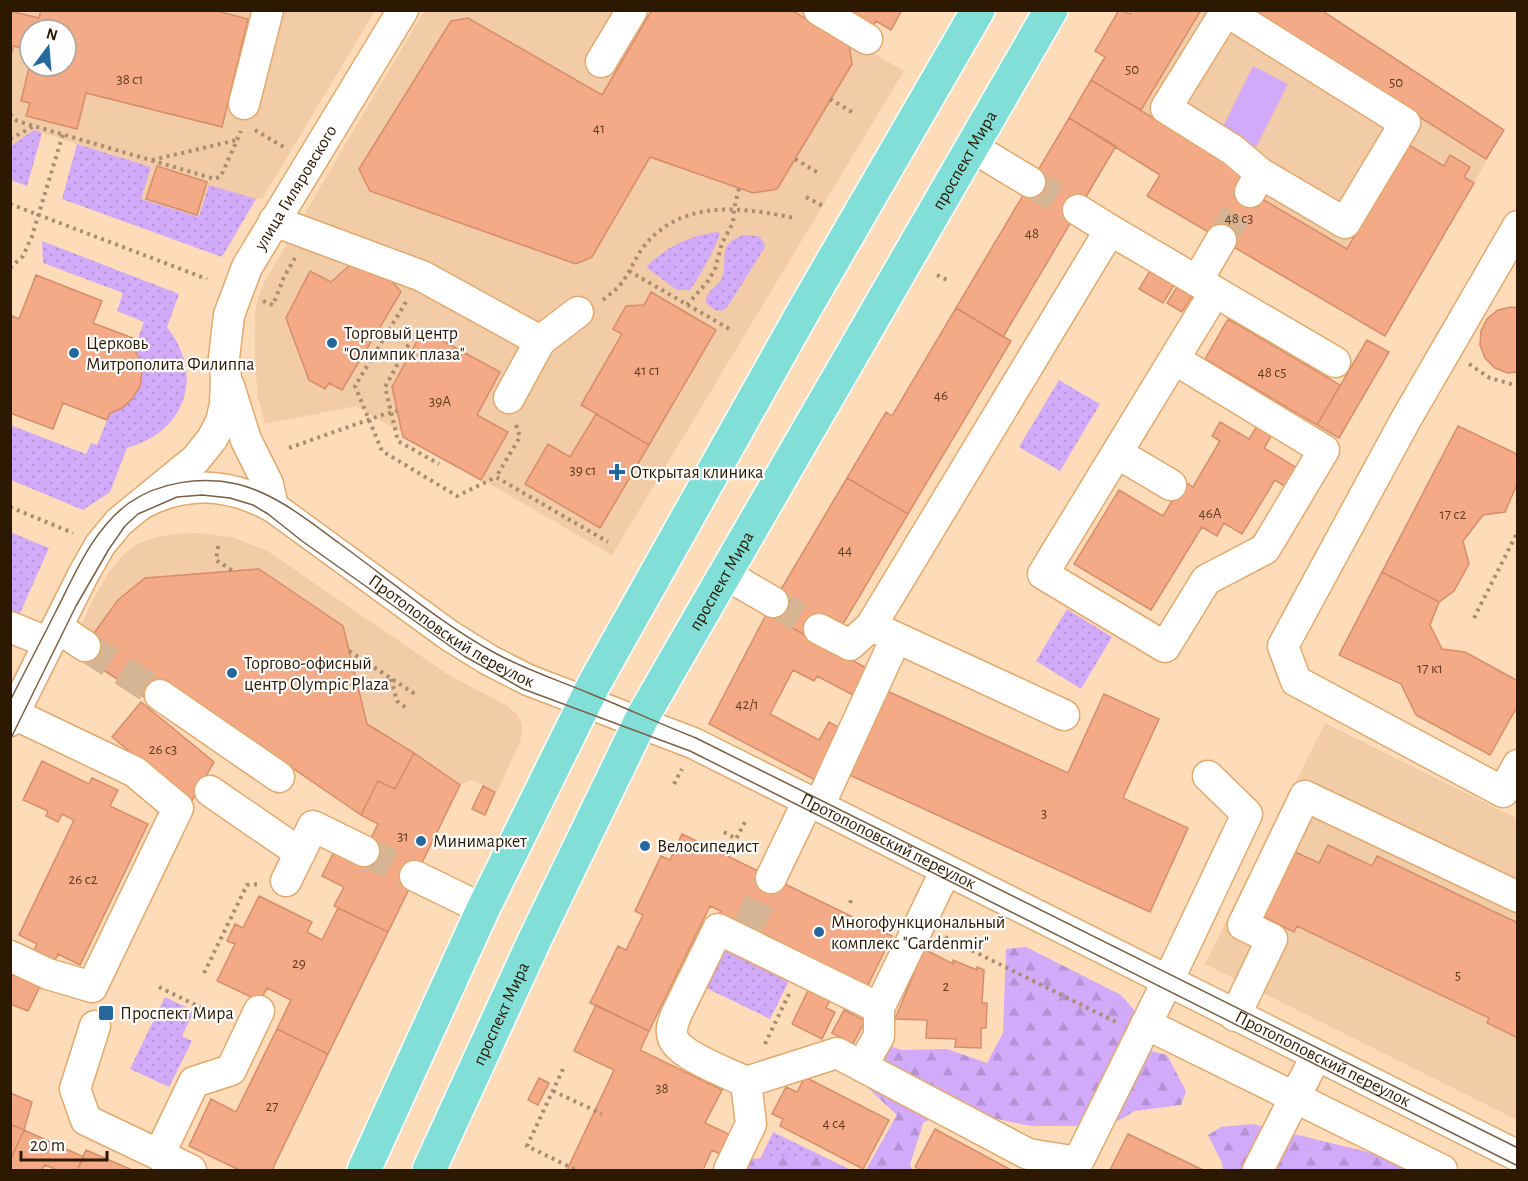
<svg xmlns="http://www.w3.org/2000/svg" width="1528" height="1181" font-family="'Alegreya Sans',sans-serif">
<defs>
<pattern id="green-dots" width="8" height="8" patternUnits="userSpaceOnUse" patternTransform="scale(1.5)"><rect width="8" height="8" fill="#d1aaf9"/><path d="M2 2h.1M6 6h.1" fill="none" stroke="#b492d4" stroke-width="1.8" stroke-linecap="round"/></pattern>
<pattern id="forest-firs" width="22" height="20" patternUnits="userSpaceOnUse" patternTransform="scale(1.5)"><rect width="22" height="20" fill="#d1aaf9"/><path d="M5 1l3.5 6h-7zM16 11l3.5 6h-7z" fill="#b492d4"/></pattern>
</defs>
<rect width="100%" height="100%" fill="#ffdcb9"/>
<path fill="#f2cba7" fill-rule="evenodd" d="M1132,10L1321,11L1504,130L1474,183L1464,177L1470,167L1450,156L1444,166L1409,145L1347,249L1242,187L1248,176L1091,80L1105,57L1119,11L1130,14Z
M10,11H375L262,199H256L199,217L141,199L151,167L42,133L27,186L11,180ZM30,30H66V66H30Z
M424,11H800L904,71L612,555L356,406L265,424L258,398L255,362V312L258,298L266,279L279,257Z
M198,533L232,537L266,550L447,674L506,705L517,714L522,724V734L519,744L497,792L472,780L460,785L414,753L395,789L183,693L70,648L95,596L110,571L122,556L137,544L155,538L172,534Z
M1325,723L1518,819L1517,1120L1205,964Z"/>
<path fill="url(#green-dots)" d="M34,130L42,133L27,186L11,180V146Z
M77,144L151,167L141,199L199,217L209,185L256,199L222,257L62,199Z
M717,232L720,233C717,246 698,279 690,290H677L646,267C667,247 687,236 717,232Z
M743,235L759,236L765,244L764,249L728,306L722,311L715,310L706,303C706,290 715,290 721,280C727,269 722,256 727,246C730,240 737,238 743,235Z
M42,241L179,294L167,327C205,375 186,432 127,448L110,492L83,510L11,480L10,425L86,454L91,443L97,445L110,413C140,402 149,377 134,349L144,322L117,311L123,293L43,263Z
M1059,380L1100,404L1060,471L1019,447Z
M10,532L49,548L17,620L11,617Z
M1067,609L1112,637L1081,689L1036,661Z
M722,941L792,975L770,1019L700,985Z
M165,997L194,1011L182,1036L192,1041L169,1087L130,1069Z
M773,1132L851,1170H755Z"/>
<path fill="url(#forest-firs)" d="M1026,947L1121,995L1136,1012L1151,1051L1167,1055L1186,1091L1181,1105L1135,1111L1109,1126H1031L948,1109L923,1123L910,1165L912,1170H866L897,1115L852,1073L874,1041L902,1050L947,1049L987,1063L1003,1033L1006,949Z
M1252,1124L1380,1155L1417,1170H1223L1222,1163L1208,1135L1221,1127Z
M820,1155L839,1170H743L746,1159Z"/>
<path fill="#d1aaf9" d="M1253,66L1288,84L1256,147L1222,129Z"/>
<path fill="#f4aa86" stroke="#d58d6a" stroke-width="1.5" d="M41,10H213L248,19L222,127L86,93L77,129L26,116L30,103L21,101L30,64V66H66V30H30V51L14,46L10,57V11L39,18Z
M652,10H791L849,44L852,64L777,189L753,193L650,157L592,257L576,264L370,191L359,169L451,21L468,18L602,95Z
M847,10H902L891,30L876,21L873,25Z
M1119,10L1130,14L1132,10H1201L1141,110L1091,80L1105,57L1095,51Z
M1250,10H1321L1504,130L1486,159Z
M1091,80L1248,176L1242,187L1347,249L1409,145L1444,166L1450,155L1470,167L1464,177L1474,183L1385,336L1147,196L1160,175L1069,118Z
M1069,118L1116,146L1003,337L956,308Z
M157,166L207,182L197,215L146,199Z
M358,264L384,272L401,292L342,390L329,383L325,389L309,380L286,318L310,271L331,282L349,266Z
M1150,271L1174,285L1163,303L1139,289Z
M36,275L102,301L93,323L138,340L134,349L139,358L142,372L140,386L132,399L122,408L110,413L107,420L63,403L53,429L10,413V315L19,319Z
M1177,287L1192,296L1182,312L1167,303Z
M651,292L716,330L649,445L581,405L622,334L613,329L626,306L644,305Z
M1511,307L1518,308V372L1508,373L1495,368L1485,358L1480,345L1481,331L1487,319L1498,310Z
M956,308L1011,341L908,514L847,478L886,412L892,416Z
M1228,319L1340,385L1317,425L1205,359Z
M423,330L500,372L477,415L508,432L481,480L403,437L392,387Z
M1367,340L1389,352L1339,438L1317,425Z
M596,414L649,445L600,528L525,484L548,444L570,457Z
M1220,422L1249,439L1257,426L1272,435L1264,448L1297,468L1286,487L1275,480L1242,534L1224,523L1217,536L1202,527L1151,610L1074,564L1119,490L1163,516L1184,481L1193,487L1220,441L1212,436Z
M1458,426L1515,453L1518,459V482L1505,512L1483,515L1463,541L1469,564L1454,591L1439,602L1382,572Z
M847,478L908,514L839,631L813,640L767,613Z
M259,569L343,626L367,724L414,753L395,789L378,781L361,815L183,693L155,704L79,654L118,600L145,578Z
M1382,572L1439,602L1430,625L1442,649L1465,652L1518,681V705L1490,755L1416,715L1401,684L1339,655Z
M767,613L813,640L867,668L853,695L817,676L814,681L793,670L770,714L819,740L829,722L840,728L819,782L709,724Z
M885,690L1068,773L1104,694L1159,719L1123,798L1188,828L1150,912L847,774Z
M141,702L214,762L191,802L112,737Z
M414,753L460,785L388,932L334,906L344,887L322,876L337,846L361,858L378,824L361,815L378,781L395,789Z
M42,761L89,784L92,778L118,790L110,806L148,824L80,965L58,954L53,964L32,954L37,944L19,935L74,820L62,814L58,822L46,816L48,811L23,800Z
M483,786L495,792L485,815L472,809Z
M682,834L892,936L867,987L718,916L721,911L710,906L649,1031L590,1003L618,946L626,950L643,915L635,911L661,856L670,860Z
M1328,845L1372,866L1377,856L1518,923V1038L1487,1023L1489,1018L1297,926L1294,932L1262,916L1293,851L1319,863Z
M259,896L312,922L307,932L322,940L338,908L388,932L328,1054L277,1029L291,1000L267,988L260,1001L217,981L235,944L227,941L235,924L243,928Z
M924,949L953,964V960L977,970V967L984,970L982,1003H987L986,1028H981V1048L955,1047L956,1039L926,1038L927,1020L895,1019Z
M10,967L42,982L28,1011L10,1004Z
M812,982L834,992L826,1008L835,1012L822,1039L792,1024Z
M596,1005L649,1031L640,1050L722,1090L705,1123L731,1135L722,1155L712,1150L703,1170H567L614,1070L574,1051Z
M844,1010L865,1021L853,1044L832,1033Z
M277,1029L328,1054L272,1170H239L189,1146L211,1099L236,1112Z
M805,1077L889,1120L863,1169L780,1126L783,1119L772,1114L786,1087L797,1092Z
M539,1078L549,1083L538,1105L528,1100Z
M10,1093L32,1102L24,1130L10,1124Z
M10,1124L24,1130L10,1161Z
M935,1129L1011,1170H921L915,1167Z
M24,1130L84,1157L77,1170H57L45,1165L42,1170H10V1161Z
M1128,1134L1203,1170H1110Z
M86,1150L132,1170H77Z"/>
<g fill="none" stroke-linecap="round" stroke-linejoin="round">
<path stroke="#d5b594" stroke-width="30" stroke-dasharray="30 15" stroke-linecap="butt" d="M1030,182L1078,210
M1221,240L1250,192
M773,602L819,629
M85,646L160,695
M364,851L415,876
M747,929L771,878"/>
<defs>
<g id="minor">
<path d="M819,10L867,39"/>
<path d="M601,62L632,10"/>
<path d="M244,104L268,10"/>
<path d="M972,147L1030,182"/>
<path d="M1250,192L1260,173L1345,223L1405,123L1226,11L1166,108L1233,150L1260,173"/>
<path d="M1078,210L1110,230"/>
<path d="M274,221L422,276L540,341L578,312"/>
<path d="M1518,226L1405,421L1283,646L1296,681L1503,792L1518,765"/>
<path d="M1197,281L1221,240"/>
<path d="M1174,359L1324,450L1265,549L1206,580L1165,647L1043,574L1215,292"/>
<path d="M229,386L246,440L268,484L273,507"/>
<path d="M509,398L540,341"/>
<path d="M1117,453L1171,485"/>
<path id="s1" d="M141,504C186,480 229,483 273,507L450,636L489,660L528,680L693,743L1518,1156"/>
<path d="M725,574L773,602"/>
<path d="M10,627L49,643"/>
<path d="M57,627L85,646"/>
<path d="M819,629L850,645L871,626"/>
<path d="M160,695L279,777"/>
<path d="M1064,715L871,626L1110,230L1335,362"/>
<path id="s2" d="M10,721L83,575L100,545L119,522L196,459L212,439L221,422L225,404L226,378L224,358L229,315L247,267L403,10"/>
<path d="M210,791L300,853"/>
<path d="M819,806L896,638"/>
<path d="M415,876L483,909"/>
<path d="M771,878L808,801"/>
<path d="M286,881L313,826L364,851"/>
<path d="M10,956L48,974L92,987L178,808L135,772L14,714"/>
<path d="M879,1008L718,929L676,1015C673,1023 670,1030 673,1038C680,1056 728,1073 746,1082L837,1053L1028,1154L1078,1162L1178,960L1247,814L1208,776"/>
<path d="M1235,1016L1272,939L1243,925L1305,796L1518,897"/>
<path d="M1146,1024L1442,1170"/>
<path d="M95,1026L75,1089L86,1120L191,1170"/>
<path d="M862,1066L879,1036V1008L946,870"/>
<path d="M159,1155L194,1082L231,1070L259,1011"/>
<path d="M729,1170L751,1124L746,1082"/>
<path d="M1258,1170L1316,1056"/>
</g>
<g id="major">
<path d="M364,1170L483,909L594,684L803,312L978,10"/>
<path id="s3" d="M429,1170L535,939L643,716L1051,10"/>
</g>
</defs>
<use href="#minor" stroke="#e1a96e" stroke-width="33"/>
<use href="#major" stroke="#fff" stroke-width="36"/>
<path stroke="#aa8c6e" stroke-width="4" stroke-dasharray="3 4.5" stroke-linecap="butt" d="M830,99L855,114
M10,114L17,121L215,179L221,176L241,131
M255,130L287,149
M10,139L34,126
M795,159L820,174
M152,160L237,140
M806,197L823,206
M10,204L207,279
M10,268L23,256L32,236L63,134
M629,271L733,331
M937,275L947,280
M603,300C609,295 616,290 620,285C630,273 635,257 645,245C683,199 742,207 794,218
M263,301L273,305L284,277L295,258
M406,302L355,386L382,451L457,496L496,477
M687,305L708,281L715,269L722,243L733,223L734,209L739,188
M412,338L385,387L398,441L439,464
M1469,364L1490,378L1518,386
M516,425L520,437L496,477L608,542
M289,448L385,414L397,411
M10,507L73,533
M218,546L216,560L233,571
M1474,618L1518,531
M349,651L415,694
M391,679L397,701L406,708
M674,784L682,769
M724,832L736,839L746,820
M850,903L852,898
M945,937L1116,1022
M204,973L247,885L259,884
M159,987L224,1019
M765,1044L789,994
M563,1069L527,1146L576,1170
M553,1091L602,1114"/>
<use href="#minor" stroke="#fff" stroke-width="30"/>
<use href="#major" stroke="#82dfd7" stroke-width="33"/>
<path stroke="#7a6045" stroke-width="1.5" d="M10,701C25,671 41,641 56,611C75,574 93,529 129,503C159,482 201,476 237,484C275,493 309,521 339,543C390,580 440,623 495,653C526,670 558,680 591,694C626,708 660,724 696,738L1518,1148
M10,740L76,606L109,549L125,526L138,514L177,497L202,495L230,498L253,505L268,514L302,541L464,656L523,689L690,751L1518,1166"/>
</g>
<g fill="#24689d" stroke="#fff" stroke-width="2">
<circle cx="332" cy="343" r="6"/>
<circle cx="74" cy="353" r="6"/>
<path d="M614 463h6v6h6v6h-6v6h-6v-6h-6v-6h6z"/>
<circle cx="232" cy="673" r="6"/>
<circle cx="421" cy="841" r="6"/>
<circle cx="645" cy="846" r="6"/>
<circle cx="819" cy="932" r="6"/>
<rect x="98" y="1005" width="16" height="16" rx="3"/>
</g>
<g text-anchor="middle" stroke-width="4.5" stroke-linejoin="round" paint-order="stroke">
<g font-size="15" fill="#5f3c22">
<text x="1132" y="74">50</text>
<text x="130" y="84">38 с1</text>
<text x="1396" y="87">50</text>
<text x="599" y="133">41</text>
<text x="1239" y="223">48 с3</text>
<text x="1032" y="238">48</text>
<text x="647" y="375">41 с1</text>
<text x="1272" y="377">48 с5</text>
<text x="941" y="400">46</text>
<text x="440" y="406">39А</text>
<text x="583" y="475">39 с1</text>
<text x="1210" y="518">46А</text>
<text x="1453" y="519">17 с2</text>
<text x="845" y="555">44</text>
<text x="1430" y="673">17 к1</text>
<text x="747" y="709">42/1</text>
<text x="163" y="754">26 с3</text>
<text x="1044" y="818">3</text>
<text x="403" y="841">31</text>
<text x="83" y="884">26 с2</text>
<text x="299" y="968">29</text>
<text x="1458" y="980">5</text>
<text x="946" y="991">2</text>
<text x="662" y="1093">38</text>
<text x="272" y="1111">27</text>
<text x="834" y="1128">4 с4</text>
</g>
<g font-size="18" fill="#2d1801" stroke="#fff">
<text dy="6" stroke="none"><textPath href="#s3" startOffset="1144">проспект Мира</textPath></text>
<text dy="6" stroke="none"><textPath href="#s2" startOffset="624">улица Гиляровского</textPath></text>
<text dy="6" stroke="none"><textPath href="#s3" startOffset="658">проспект Мира</textPath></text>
<text dy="6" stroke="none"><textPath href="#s1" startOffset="356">Протопоповский переулок</textPath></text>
<text dy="6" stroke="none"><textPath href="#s1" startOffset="842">Протопоповский переулок</textPath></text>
<text dy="6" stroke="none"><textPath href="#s3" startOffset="172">проспект Мира</textPath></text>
<text dy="6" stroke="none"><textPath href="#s1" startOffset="1328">Протопоповский переулок</textPath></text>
</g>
<g font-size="18" fill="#2d1801" stroke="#fff" text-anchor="start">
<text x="344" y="339">Торговый центр<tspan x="344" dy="21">"Олимпик плаза"</tspan></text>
<text x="86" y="349">Церковь<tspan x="86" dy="21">Митрополита Филиппа</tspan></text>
<text x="630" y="478">Открытая клиника</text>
<text x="244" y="669">Торгово-офисный<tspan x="244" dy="21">центр Olympic Plaza</tspan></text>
<text x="433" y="847">Минимаркет</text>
<text x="657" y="852">Велосипедист</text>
<text x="831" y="928">Многофункциональный<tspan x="831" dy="21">комплекс "Gardenmir"</tspan></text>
<text x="120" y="1019">Проспект Мира</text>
</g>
</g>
<rect width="1528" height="1181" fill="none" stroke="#2d1801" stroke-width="24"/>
<g transform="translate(48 48) rotate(16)"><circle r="28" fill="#ffffff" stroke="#aba399" stroke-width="1.5"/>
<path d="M0-4.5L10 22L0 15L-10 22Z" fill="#24689d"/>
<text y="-9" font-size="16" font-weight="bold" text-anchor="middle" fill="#2d1801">N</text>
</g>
<path d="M21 1151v9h86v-9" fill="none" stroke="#2d1801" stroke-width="3"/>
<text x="30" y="1151" font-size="18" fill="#2d1801" stroke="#ffffff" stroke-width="4.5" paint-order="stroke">20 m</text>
</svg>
